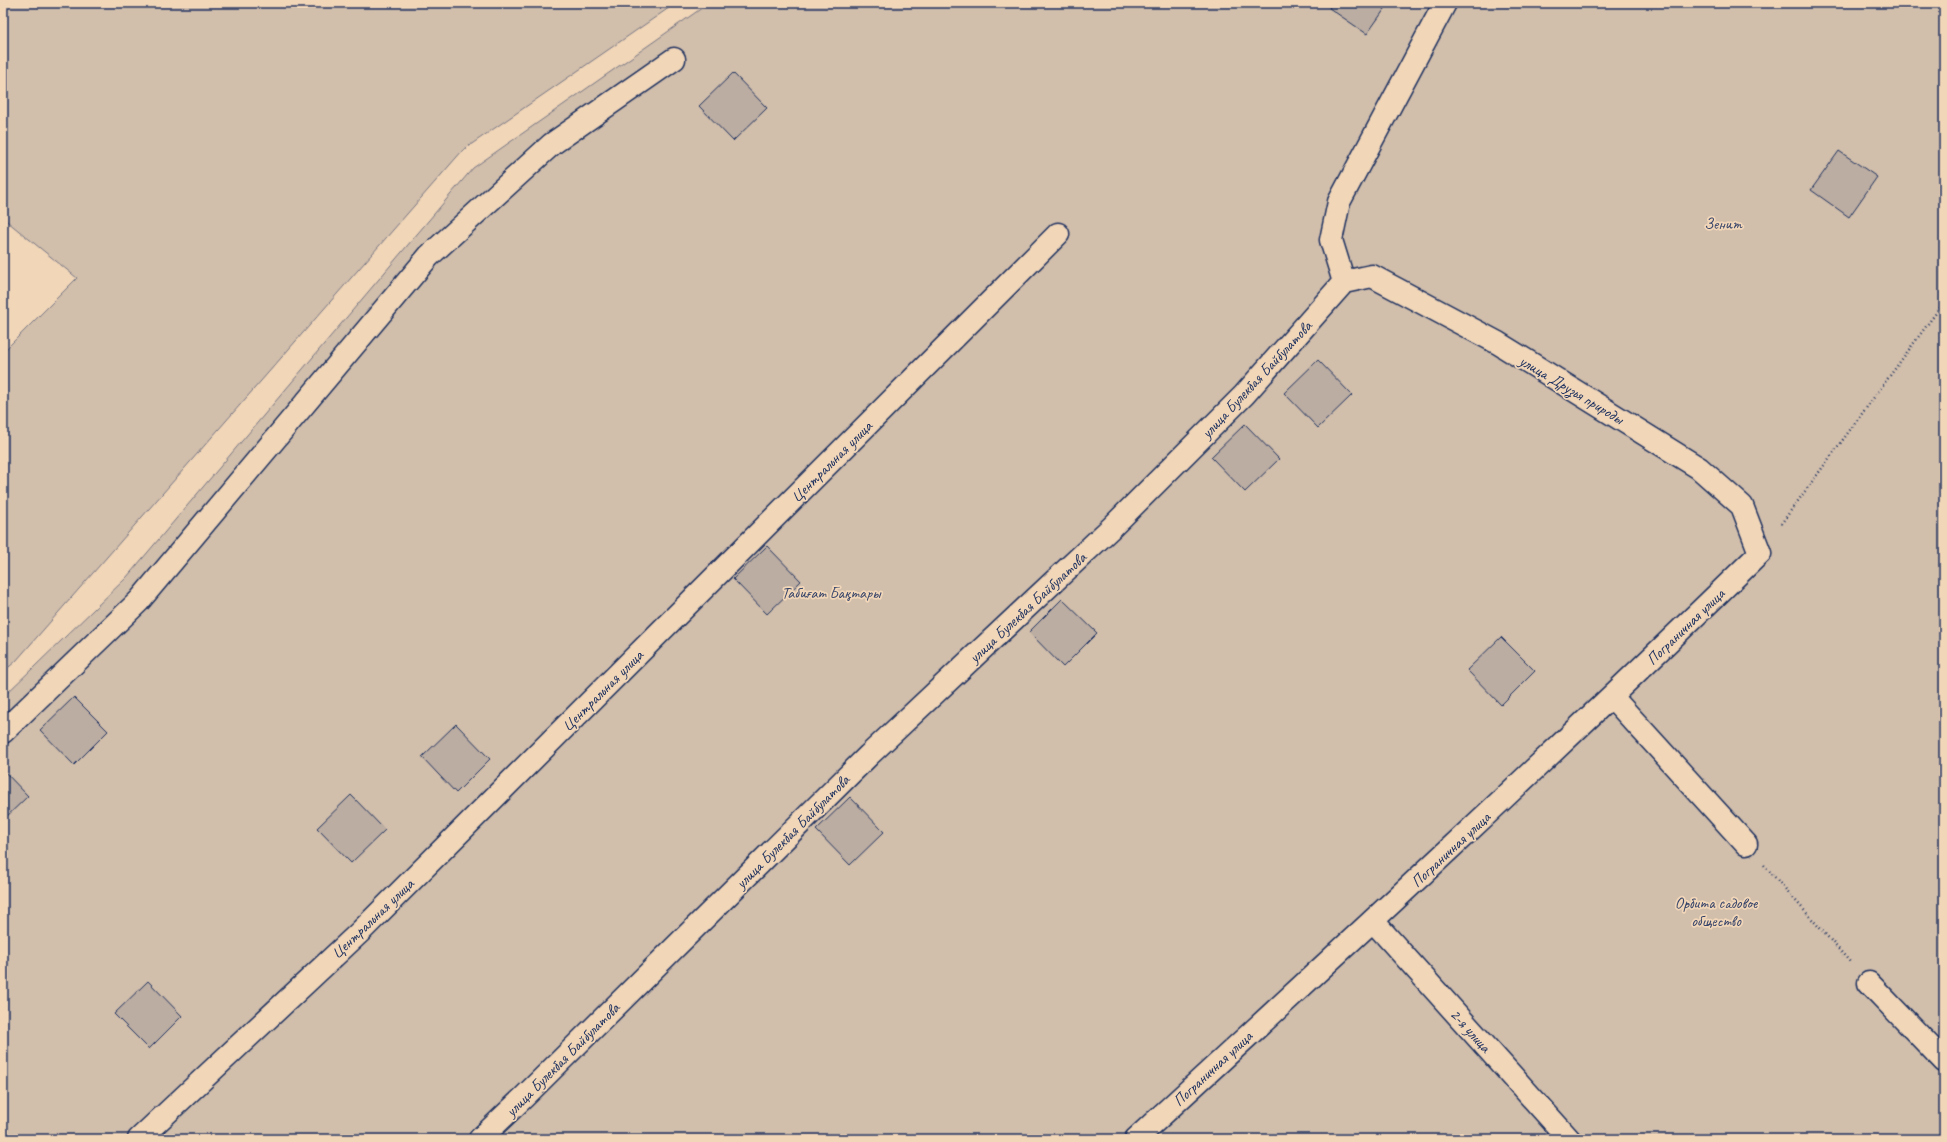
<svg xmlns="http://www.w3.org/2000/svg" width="1947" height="1142" font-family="Caveat,sans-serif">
<rect width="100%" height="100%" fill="#f1d6b8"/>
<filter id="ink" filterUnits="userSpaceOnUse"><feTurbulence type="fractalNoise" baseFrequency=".025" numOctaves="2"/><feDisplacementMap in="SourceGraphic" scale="8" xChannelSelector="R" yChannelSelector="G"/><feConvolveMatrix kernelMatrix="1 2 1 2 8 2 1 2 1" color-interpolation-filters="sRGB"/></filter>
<g filter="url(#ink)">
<path fill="#d1beab" stroke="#767684" d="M3,3H676L463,150L16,661L3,672V352L77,278L3,218Z
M709,3H1944V1139H3V697L126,578L473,168Z"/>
<path fill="#bcada2" stroke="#1b2f5e" d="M1332,3H1389L1367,34L1329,8Z
M733,73L767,108L733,141L699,106Z
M1839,151L1877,177L1849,217L1811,190Z
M1318,360L1352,395L1318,428L1284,393Z
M1245,424L1279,459L1245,492L1211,457Z
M767,546L801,581L767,614L733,579Z
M1062,599L1097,633L1063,667L1029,632Z
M1501,637L1535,671L1501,705L1467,670Z
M74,697L108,731L74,765L40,730Z
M456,724L490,759L456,793L422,757Z
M3,770L28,796L3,820Z
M351,795L385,830L351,863L317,828Z
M850,797L884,832L850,865L816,830Z
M148,981L182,1016L149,1049L114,1014Z"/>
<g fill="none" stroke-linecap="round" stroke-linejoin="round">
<defs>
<path id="street" d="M1612,697L1746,844
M3,732L139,601L429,256L552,144L674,59
M1373,921L1569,1139
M1869,983L1944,1061
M139,1139L360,932L1058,234
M480,1139L524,1097L869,755L1112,527L1244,395L1344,282L1331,240L1339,202L1445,3
M1136,1139C1346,946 1556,752 1760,553L1742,506L1699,468L1498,343L1372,276L1344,282"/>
</defs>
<use href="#street" stroke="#1b2f5e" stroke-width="25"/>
<path stroke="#1b2f5e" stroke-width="2.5" stroke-dasharray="1 3" stroke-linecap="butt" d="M1781,524L1944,302
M1764,865L1850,962"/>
<use href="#street" stroke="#f1d6b8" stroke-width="22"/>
</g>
</g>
<g text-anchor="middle" stroke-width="3.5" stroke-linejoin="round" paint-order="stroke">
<g font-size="16" fill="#36446a" stroke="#f1d6b8">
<text x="1723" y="229">Зенит</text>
<text x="831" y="598">Табиғат Бақтары</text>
<text x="1716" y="908">Орбита садовое<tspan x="1716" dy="18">общество</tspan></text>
</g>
<g font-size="16" fill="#1b2f5e" stroke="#f1d6b8">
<text transform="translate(1256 379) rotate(-47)" y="6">улица Булекбая Байбулатова</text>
<text transform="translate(1572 389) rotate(31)" y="6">улица Друзья природы</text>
<text transform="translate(831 461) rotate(-45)" y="6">Центральная улица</text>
<text transform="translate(1027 607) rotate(-43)" y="6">улица Булекбая Байбулатова</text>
<text transform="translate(1685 626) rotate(-44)" y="6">Пограничная улица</text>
<text transform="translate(602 690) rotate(-45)" y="6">Центральная улица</text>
<text transform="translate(792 831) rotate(-45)" y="6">улица Булекбая Байбулатова</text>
<text transform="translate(1450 849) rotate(-43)" y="6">Пограничная улица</text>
<text transform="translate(372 918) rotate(-44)" y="6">Центральная улица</text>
<text transform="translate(1471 1030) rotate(48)" y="6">2-я улица</text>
<text transform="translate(562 1059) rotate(-45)" y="6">улица Булекбая Байбулатова</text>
<text transform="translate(1212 1068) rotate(-43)" y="6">Пограничная улица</text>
</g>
</g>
<rect width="1947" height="1142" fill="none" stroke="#f1d6b8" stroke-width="16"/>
<rect x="8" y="8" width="1931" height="1126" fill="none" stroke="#1b2f5e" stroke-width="1.5" filter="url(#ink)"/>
</svg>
